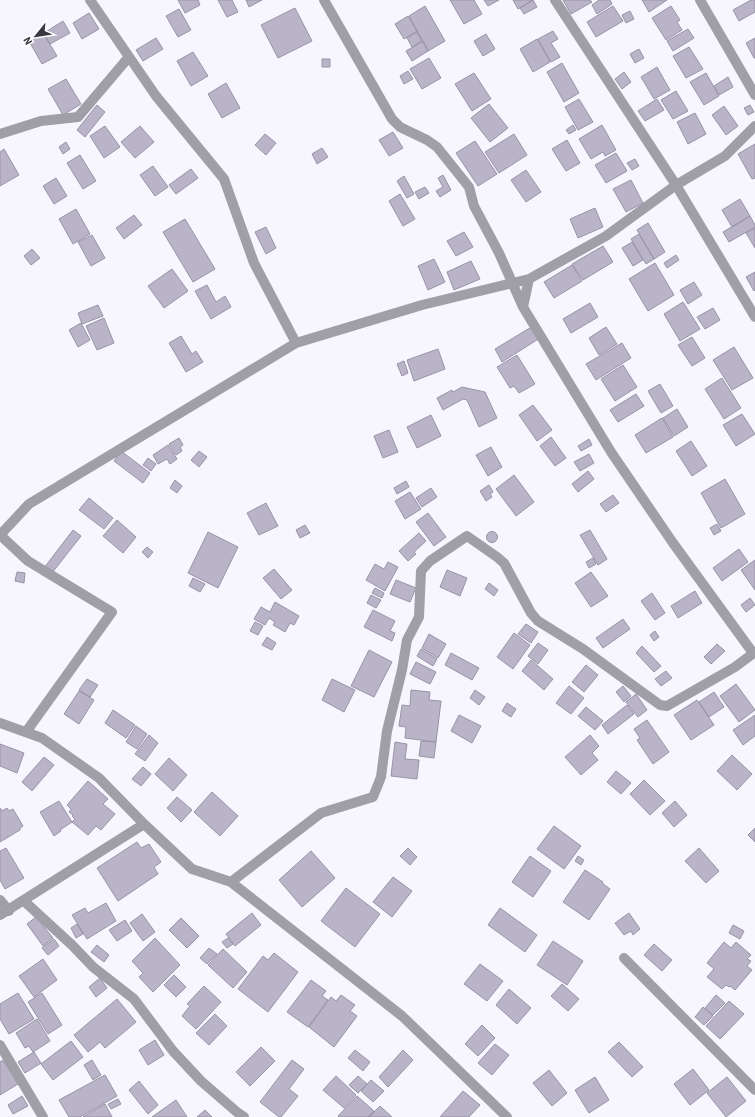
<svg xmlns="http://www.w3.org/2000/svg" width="755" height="1117" font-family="'Source Sans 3',sans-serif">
<rect width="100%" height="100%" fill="#f7f5fe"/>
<path fill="#bab4c8" stroke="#9893a6" d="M178,0H198L200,5L185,13Z
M218,0H232L238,12L227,17Z
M246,0H262L249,7Z
M450,0H474L482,14L464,24Z
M484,0H499L488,6Z
M513,0H533L518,9Z
M533,0L537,7L524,14L520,8Z
M563,0H590L592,2L571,14Z
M599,0H610L612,4L597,14L592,5Z
M642,0H667L649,12Z
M751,0H755V12L739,21L733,10Z
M425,6L445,41L428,51L409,16Z
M613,6L623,21L596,37L587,22Z
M671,6L680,20L677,22L682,30L666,40L652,18Z
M295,8L312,41L278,58L261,25Z
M179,9L191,30L178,37L166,16Z
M630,11L634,19L626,23L622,15Z
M89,13L99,29L82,39L73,23Z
M408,16L417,31L404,39L395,24Z
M63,21L70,33L50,44L44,33Z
M688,29L694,38L673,51L667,41Z
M553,31L558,39L551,43L560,57L551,62L538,39Z
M417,32L422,41L412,47L407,38Z
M43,33L57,56L42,64L29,41Z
M486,34L495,49L483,56L474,41Z
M156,38L163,49L143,61L136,50Z
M755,38V58H754L746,43Z
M537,39L550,62L533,72L520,49Z
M423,41L428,51L412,61L406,51Z
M689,47L703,69L686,78L673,56Z
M639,49L644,58L635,63L630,54Z
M193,52L208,76L191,86L177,61Z
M429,58L441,78L422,89L410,69Z
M322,59H330V67H322Z
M562,63L579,93L564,102L547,72Z
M657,67L670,90L654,99L641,77Z
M408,71L413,79L404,84L400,76Z
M624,72L631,82L622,89L615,79Z
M474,73L491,99L472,111L455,84Z
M706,73L719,96L704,105L690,82Z
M728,77L733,87L719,95L714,86Z
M66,79L81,104L63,115L48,89Z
M226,83L240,108L222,118L208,94Z
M676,91L688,111L673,119L661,100Z
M579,99L593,122L578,130L565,107Z
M657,99L664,110L645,121L638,111Z
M489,104L508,128L490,142L471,118Z
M97,105L105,112L85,137L77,130Z
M750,105L754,112L748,115L744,108Z
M724,106L738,126L726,135L712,115Z
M695,113L706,134L688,144L677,122Z
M573,125L576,130L569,134L566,130Z
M602,125L616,150L605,156L603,152L591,159L579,139Z
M105,126L120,147L104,158L90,136Z
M140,126L154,142L135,158L121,142Z
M393,132L403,148L389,156L379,140Z
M265,134L276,143L266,155L255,145Z
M514,134L527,155L499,173L485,152Z
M567,140L580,163L566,171L552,149Z
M475,141L497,174L478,186L456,153Z
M66,142L70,149L63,154L59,147Z
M755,144V178L752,179L738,154Z
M322,148L328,157L317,164L312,154Z
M4,149L19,175L0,186V152Z
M616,153L627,171L606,183L595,165Z
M80,155L96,181L83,189L67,163Z
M635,159L639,166L632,170L627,163Z
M153,166L168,187L155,196L140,175Z
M191,169L198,178L176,194L169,185Z
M526,170L541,192L526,202L511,180Z
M443,175L451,190L440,197L436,191L443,187L438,178Z
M404,176L414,194L407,198L397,181Z
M56,178L67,196L54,204L43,186Z
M631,180L643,203L626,212L613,189Z
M425,187L429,193L419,199L415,192Z
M400,194L415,219L403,226L389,201Z
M740,199L750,216L732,227L722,210Z
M595,208L603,227L578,238L570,219Z
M76,209L90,234L73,244L59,219Z
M134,215L142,225L124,239L116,228Z
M750,216L755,225V227L729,242L723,232Z
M185,219L215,269L193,282L163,232Z
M648,223L665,252L654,259L637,230Z
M266,227L276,248L266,254L255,232Z
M755,228V248L746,233Z
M464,232L473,247L456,256L447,241Z
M639,234L654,259L646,264L631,239Z
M92,235L105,258L91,266L78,242Z
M632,242L643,260L633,266L622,248Z
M603,246L613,262L583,280L572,264Z
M32,249L40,258L31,265L24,256Z
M676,255L679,260L667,268L664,263Z
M434,259L445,282L428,290L418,266Z
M471,261L480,279L454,290L447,272Z
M655,263L674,295L648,311L629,279Z
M572,265L582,281L554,298L544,282Z
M172,269L188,291L164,308L148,286Z
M755,272V290L754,291L746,277Z
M694,282L702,295L688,304L680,290Z
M207,285L216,302L225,296L231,307L211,319L195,291Z
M683,302L700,329L680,341L664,314Z
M590,303L598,317L571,333L563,319Z
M98,305L103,316L82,324L78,313Z
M713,308L720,320L705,329L697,317Z
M104,318L114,343L97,350L86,326Z
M81,323L90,340L78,347L69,330Z
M533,326L540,338L502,362L495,349Z
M606,327L617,344L599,355L589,338Z
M181,336L192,354L196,351L203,362L186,372L169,343Z
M692,337L705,358L692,366L678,345Z
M622,343L631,358L596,380L586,364Z
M734,347L753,378L732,390L713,360Z
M438,349L445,369L414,381L407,360Z
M517,355L535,384L519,393L514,386L510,388L497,367Z
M404,361L408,373L402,376L397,364Z
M623,365L637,387L615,401L601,379Z
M722,378L741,408L724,419L705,389Z
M660,384L673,406L661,413L648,391Z
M462,387L485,392L497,418L479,427L467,400L463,399L443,410L437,398L452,390L453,392Z
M636,394L644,406L618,422L610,410Z
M533,405L552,430L537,441L519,415Z
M677,409L688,427L674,436L663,418Z
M742,414L755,434L736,446L723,425Z
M431,415L441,436L417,448L407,427Z
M662,418L673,437L646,453L635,435Z
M389,430L398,452L383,458L374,436Z
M551,437L566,458L555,466L540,446Z
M179,438L183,445L180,447L182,451L176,455L169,444Z
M589,439L592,445L581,451L578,446Z
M691,441L707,466L692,476L676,451Z
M168,445L177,459L170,464L167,459L158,464L153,455Z
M491,447L502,467L488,476L476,455Z
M121,451L150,473L143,483L114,461Z
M199,451L207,457L199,467L191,460Z
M589,454L594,463L580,471L574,462Z
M148,458L156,464L151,471L143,465Z
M588,471L594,479L578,492L572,484Z
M514,475L534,502L516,516L496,489Z
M725,479L745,514L721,528L701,493Z
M175,480L182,486L177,493L170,488Z
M406,481L409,487L397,494L394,488Z
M489,485L493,492L490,494L492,497L486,501L480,491Z
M431,488L437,497L422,507L416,498Z
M410,492L421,509L405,519L395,501Z
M613,495L619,503L606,512L600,504Z
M89,498L113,518L104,529L79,510Z
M266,503L278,526L259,535L247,513Z
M428,513L446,537L434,546L416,522Z
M117,520L136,537L123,553L103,536Z
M717,524L721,531L714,535L710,528Z
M305,525L310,533L300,538L296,530Z
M73,530L81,536L52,573L44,568Z
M590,530L607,559L598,565L580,535Z
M486.5 537a5.5 5.5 0 1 1 11 0a5.5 5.5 0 1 1-11 0Z
M208,532L238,547L218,588L188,573Z
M419,533L426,541L414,552L416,554L408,561L399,551Z
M147,547L153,552L148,558L142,552Z
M739,549L748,562L722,581L713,568Z
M593,558L596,564L589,568L586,562Z
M755,560V590L741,570Z
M388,562L398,567L385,591L366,580L375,564L384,569Z
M274,569L292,590L281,599L263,578Z
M447,570L467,578L460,596L440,587Z
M17,572L25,573L24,583L15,581Z
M591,572L608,596L591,607L575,583Z
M193,578L205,584L200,592L189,586Z
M396,580L416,588L410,602L390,594Z
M489,583L498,590L494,596L485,589Z
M375,588L384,593L382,598L372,593Z
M695,591L702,603L678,618L671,606Z
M652,593L665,613L655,620L641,601Z
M371,595L381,600L376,608L367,603Z
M750,598L755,605L746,612L741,605Z
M275,602L299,616L294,625L290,623L285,632L273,625L275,622L269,618L265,625L254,619L261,607L270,612Z
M373,610L395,621L390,631L395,633L392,641L364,627Z
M623,619L630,629L603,648L596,638Z
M255,622L263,626L258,635L250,631Z
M526,624L538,632L531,643L518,634Z
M655,631L659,637L654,641L650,635Z
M514,633L530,645L513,669L497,657Z
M429,634L446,644L438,658L422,648Z
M267,637L276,643L272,650L262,645Z
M538,643L548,650L538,664L528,656Z
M717,644L725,651L711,664L704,657Z
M642,646L661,666L654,672L636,653Z
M421,649L437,659L433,666L417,656Z
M369,650L392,662L374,697L351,686Z
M451,653L479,668L472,680L445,665Z
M531,660L553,679L544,690L522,671Z
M416,662L436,672L430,684L410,674Z
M586,665L598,675L584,692L572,682Z
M666,671L672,678L661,686L655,679Z
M87,679L98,685L90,697L79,690Z
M332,679L355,690L344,712L322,700Z
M736,684L755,710L739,722L720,696Z
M569,686L584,698L571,714L556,703Z
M623,686L631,696L624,702L616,692Z
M411,690L430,692L429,700L441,701L436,742L405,738L406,727L399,726L402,705L410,706Z
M475,690L485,697L479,705L470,698Z
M79,691L94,700L79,724L64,714Z
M714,692L724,707L709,717L699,702Z
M636,694L647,710L638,717L626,702Z
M697,700L714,725L691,740L674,715Z
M507,703L516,709L511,717L502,711Z
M627,705L634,714L608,734L602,725Z
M586,707L603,721L595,730L578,716Z
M113,710L135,725L126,738L105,723Z
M459,715L481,726L472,743L451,731Z
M755,715V736L743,745L733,730Z
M647,720L669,752L653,764L637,740L640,738L634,729Z
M136,726L147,734L137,749L126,742Z
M149,735L158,743L145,761L135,754Z
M590,735L599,746L592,753L598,760L581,775L565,757Z
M421,741L436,742L434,758L419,756Z
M395,742L407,744L405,759L419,760L417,779L391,776Z
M0,744L24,753L17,773L0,766Z
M732,755L752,774L737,790L717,771Z
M44,757L54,765L32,791L22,782Z
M169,758L187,775L173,791L155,774Z
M143,767L151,774L141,786L132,779Z
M616,771L631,783L621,794L607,782Z
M644,780L665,801L650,815L630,794Z
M88,781L108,799L103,804L115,814L101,830L96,826L88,835L72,822L75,819L72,816L73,815L69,812L71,809L67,805Z
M212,792L238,816L220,836L194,812Z
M177,797L192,810L181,822L167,808Z
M59,801L72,822L60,830L61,831L54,836L40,812Z
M675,801L687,815L674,827L662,813Z
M0,808L2,811L7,808L9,811L13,809L23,826L20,828V830L0,842Z
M554,826L581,846L564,869L537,849Z
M755,828V842L748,835Z
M137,842L141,848L149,844L161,862L154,867L158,874L118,901L97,868Z
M6,848L24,878L5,889L0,880V851Z
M408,848L417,857L410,865L400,856Z
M699,848L719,871L706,883L685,861Z
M311,851L335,878L302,907L279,880Z
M530,856L551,871L533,897L512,882Z
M578,856L584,860L581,865L575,861Z
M585,870L603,882L602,883L610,889L589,920L563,902Z
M393,877L412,891L392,917L373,902Z
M346,888L380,914L355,947L321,921Z
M106,903L116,921L87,939L72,915L85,908L88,913Z
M500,908L537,935L525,952L488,925Z
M252,913L261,925L235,946L226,934Z
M629,913L640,929L633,935L631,931L624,935L615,923Z
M142,914L155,932L143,941L130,923Z
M36,917L53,938L43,946L27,924Z
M181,918L199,936L187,948L169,930Z
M125,920L132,931L117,941L109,930Z
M77,924L83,934L76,938L71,928Z
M733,925L744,931L740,939L729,933Z
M155,938L180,965L153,992L139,977L143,973L132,961Z
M228,938L233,944L227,948L222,942Z
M54,939L59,946L48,955L42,948Z
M553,941L583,961L567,985L537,965Z
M724,942L731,948L736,942L751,955L747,959L751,961L747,966L752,970L735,990L730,986L729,987L726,985L722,989L707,977L714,969L707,963Z
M654,944L672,960L662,971L644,955Z
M97,945L109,955L104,962L91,952Z
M209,948L217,954L207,964L200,958Z
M223,949L247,972L233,988L208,965Z
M274,953L298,972L268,1012L238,989L263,956L268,960Z
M43,959L57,980L34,997L19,976Z
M480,964L503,981L487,1001L464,984Z
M174,975L186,987L176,997L164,985Z
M100,978L107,988L96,997L89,987Z
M311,980L326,991L322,996L328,1000L308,1027L287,1012Z
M562,984L579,999L568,1011L551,996Z
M204,986L221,1002L196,1029L182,1016L190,1006L187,1004Z
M509,989L531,1008L517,1024L496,1005Z
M18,993L34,1019L9,1034L0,1019V1004Z
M42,993L62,1025L48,1034L28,1002Z
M341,995L355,1005L350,1011L357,1016L334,1047L309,1027L331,997L336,1001Z
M716,995L725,1003L713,1015L705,1008Z
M117,999L136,1022L105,1048L100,1042L88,1052L74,1035Z
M729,1001L744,1014L720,1039L706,1026Z
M703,1007L713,1016L704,1025L695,1017Z
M215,1014L227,1026L209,1045L196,1033Z
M37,1019L50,1041L33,1052L29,1046L25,1048L16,1033Z
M482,1025L495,1038L478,1056L465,1044Z
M155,1040L164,1055L148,1065L139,1050Z
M71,1041L83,1057L53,1080L41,1064Z
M619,1042L643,1067L632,1077L608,1052Z
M495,1044L509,1055L492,1075L478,1063Z
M261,1047L275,1061L250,1086L236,1072Z
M355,1050L370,1062L363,1071L348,1058Z
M403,1050L413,1060L388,1087L379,1077Z
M34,1052L41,1063L25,1073L18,1062Z
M3,1060L18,1084L0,1095V1062Z
M92,1060L101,1075L93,1080L84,1065Z
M292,1060L304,1069L289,1089L298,1096L281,1117H279L260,1102Z
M693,1069L709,1090L690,1105L674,1084Z
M549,1070L567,1093L552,1106L533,1083Z
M105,1075L117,1096L80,1117H69L59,1100Z
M336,1076L356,1095L344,1108L323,1090Z
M358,1076L367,1084L358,1093L349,1085Z
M595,1077L609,1100L589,1113L575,1090Z
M727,1077L746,1101L726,1117L707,1093Z
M371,1080L384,1091L373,1102L361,1091Z
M139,1081L158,1105L148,1114L129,1090Z
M463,1091L480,1105L469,1117H440Z
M22,1096L28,1106L13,1114L8,1105Z
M357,1096L374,1111L368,1117H339L338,1116Z
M118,1099L121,1104L111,1109L108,1104Z
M176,1100L187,1117H152Z
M105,1104L112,1117H83Z
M380,1106L392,1117H369Z
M205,1110L212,1117H197Z"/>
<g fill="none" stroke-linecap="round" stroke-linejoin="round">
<path stroke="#a09ea7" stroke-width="10" d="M90,0L156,96L224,179L254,263L296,343
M324,0L392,119L400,127L427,140L437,147L469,187L474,206L499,253L523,307L611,452L673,543L753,653
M555,0L676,185L755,317
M700,0L755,95
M0,134L41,121L78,117L128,58
M523,307L529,279
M0,723L42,738L99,778L144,824L192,869L231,882L402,1016L507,1117
M26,732L112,612L28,561L0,535L29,504L296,343L422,305L529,279L606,236L676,185L725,156L755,126
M231,882L321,813L373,797L381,777L387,731L402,670L407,640L419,617L421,571L430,561L467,536L497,557L504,563L531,613L538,621L583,649L660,705L667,706L735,667L755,652
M0,900L9,911
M24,901L72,945L93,967L134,999L173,1051L201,1081L238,1113L244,1117
M0,915L144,824
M624,958L755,1090
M0,1045L43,1117"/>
</g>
<g transform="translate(36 36) rotate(240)" stroke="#ffffff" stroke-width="3" paint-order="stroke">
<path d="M0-3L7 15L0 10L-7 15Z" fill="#38363e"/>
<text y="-6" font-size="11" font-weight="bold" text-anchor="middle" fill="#38363e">N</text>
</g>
</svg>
